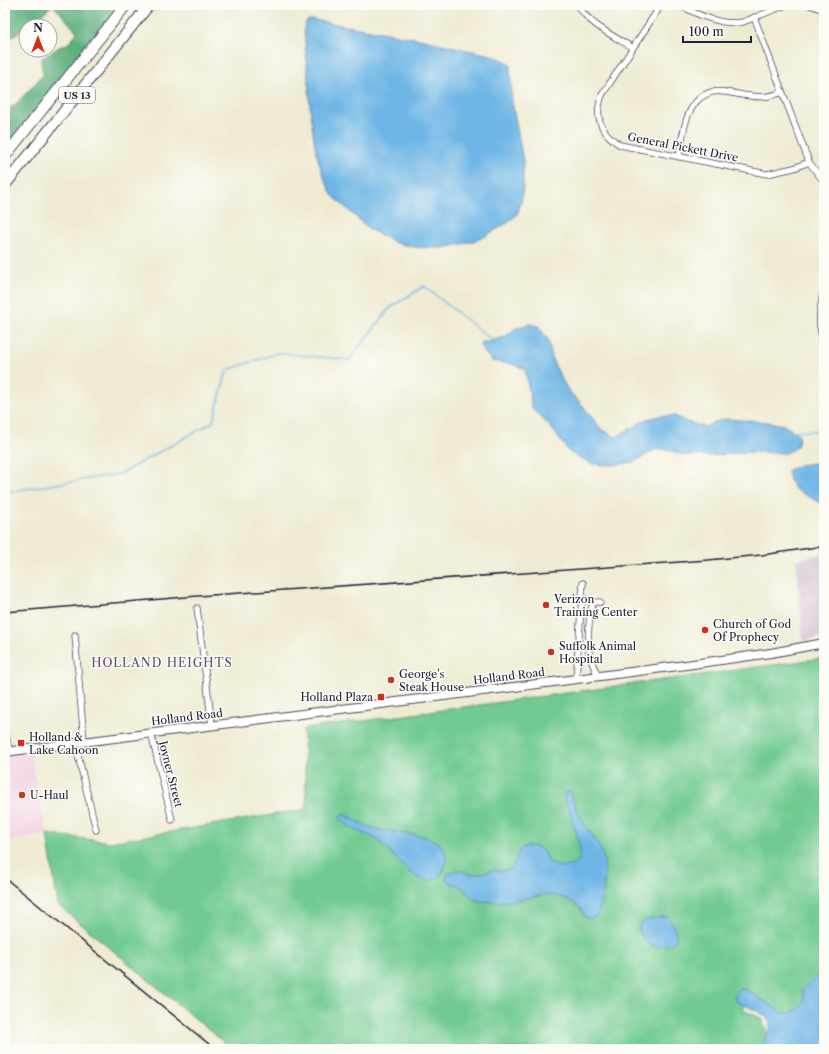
<svg xmlns="http://www.w3.org/2000/svg" width="829" height="1054" font-family="'Libre Caslon Text',serif">
<rect width="100%" height="100%" fill="#fdfcf7"/>
<filter id="ink" filterUnits="userSpaceOnUse"><feTurbulence type="fractalNoise" baseFrequency=".025" numOctaves="2"/><feDisplacementMap in="SourceGraphic" scale="8" xChannelSelector="R" yChannelSelector="G"/><feConvolveMatrix kernelMatrix="1 2 1 2 8 2 1 2 1" color-interpolation-filters="sRGB"/></filter>
<filter id="wash" filterUnits="userSpaceOnUse"><feTurbulence type="fractalNoise" baseFrequency=".012" numOctaves="4" result="noise"/><feDisplacementMap in="SourceGraphic" scale="16" xChannelSelector="R" yChannelSelector="G"/><feGaussianBlur stdDeviation="0.9" result="paint"/><feColorMatrix in="noise" values="0 0 0 0 0 0 0 0 0 0 0 0 0 0 0 0 0 1.4 0 .05"/><feComposite in="paint" operator="in"/></filter>
<g filter="url(#wash)">
<rect width="100%" height="100%" fill="#efebd3"/>
<path fill="#f2cfe2" d="M30,752L47,834L5,843V757Z"/>
<path fill="#cfbdd0" d="M824,553V637L803,641L796,560Z"/>
<path fill="#70ca91" stroke="#497666" d="M824,658V1001L786,1018L747,997L743,1010L761,1018L770,1040L763,1049H232L58,905L47,834L110,842L307,809L303,729Z"/>
<path fill="#5cae7b" stroke="#3f685b" d="M5,5H120L5,147V110L14,106L43,75L41,59L59,47L69,43L77,32L53,5L28,26H26V27L5,42Z"/>
<path fill="#6eb6e6" stroke="#486c90" d="M309,20H314C366,30 417,37 467,50C481,53 499,55 510,65L512,101L523,161V186L521,203L517,214L509,222L480,239L458,245L440,248L415,247L396,243L369,229L332,195L323,175L316,152L311,118L304,27L306,22Z
M529,324L538,326L548,339L553,362L567,389L583,406L602,430L616,437L647,419L661,416H675L687,422L705,427L715,422L726,419L767,422L784,425L799,435L798,445L794,449L786,453L744,452L709,456L684,455L664,449L655,450L634,462L613,465L592,464L569,452L549,425L532,409L525,369L512,364L492,361L481,348V342H488L505,337L516,328Z
M824,462V505L795,489L789,480L788,470L800,465Z
M565,792H569C574,801 577,811 582,820C589,832 602,846 604,860C606,877 603,893 600,909C598,917 592,921 585,917C578,901 563,897 547,895C541,895 534,897 528,898C513,901 495,903 479,901C471,900 469,892 463,888C457,884 451,884 446,880L447,875C461,865 463,875 475,874C481,874 487,871 493,870C498,870 507,872 511,869C518,864 514,845 531,846C547,847 543,858 553,864C560,868 564,867 571,866C574,865 578,862 580,858C583,848 568,808 564,797Z
M342,815H345C354,819 363,825 373,828C392,835 450,830 446,861C446,866 443,873 439,877C418,894 390,848 376,839C367,834 343,827 340,817Z
M663,917C665,917 666,917 668,918C673,922 679,936 675,941C672,944 667,945 663,946C659,947 655,947 651,945C644,941 632,926 644,921C649,918 657,918 663,917Z
M824,972V1049H762C762,1043 766,1037 769,1031C776,1015 747,1007 737,1002L734,996L739,989H745L783,1013C796,1014 810,1004 801,990Z"/>
<g fill="none" stroke-linecap="round" stroke-linejoin="round">
<path stroke="#6eb6e6" stroke-width="1.5" d="M792,431H824
M5,492L120,474L213,422L227,370L278,353L349,360L390,308L424,286L488,337L494,340"/>
</g>
</g>
<g filter="url(#ink)">
<g fill="none" stroke-linecap="round" stroke-linejoin="round">
<defs>
<path id="minor" d="M578,5C589,25 614,36 633,48
M661,5L602,95C594,117 600,132 620,145L767,174L794,168L809,162
M680,5C697,15 723,26 743,22L786,5
M810,5L824,10
M754,17L809,162L824,182
M679,157C683,134 685,99 712,92C720,90 729,93 737,94C754,97 766,99 782,92
M824,289C819,313 817,321 824,345
M197,608L212,725
M75,635L84,741
M598,676C594,668 591,661 589,652C588,641 588,610 594,602H600
M576,679L583,583
M151,733L172,820
M75,743L96,830"/>
<path id="tertiary" d="M5,734L9,751"/>
<path id="primary" d="M5,752L686,665L771,653L824,643"/>
<path id="motorway" d="M5,156L126,5
M5,185L149,5"/>
</defs>
<use href="#minor" stroke="#414052" stroke-width="7"/>
<use href="#tertiary" stroke="#414052" stroke-width="8"/>
<use href="#primary" stroke="#414052" stroke-width="10"/>
<use href="#motorway" stroke="#414052" stroke-width="12"/>
<use href="#minor" stroke="#fff" stroke-width="5.5"/>
<use href="#tertiary" stroke="#fff" stroke-width="7"/>
<use href="#primary" stroke="#fff" stroke-width="8"/>
<use href="#motorway" stroke="#fff" stroke-width="10"/>
<path stroke="#22223b" stroke-width="1.5" d="M5,612L198,596L708,560L762,555L824,546
M5,878L215,1049"/>
</g>
</g>
<g fill="#c8321e" stroke="#fdfcf7" stroke-width="1.5">
<circle cx="546" cy="605" r="4"/>
<circle cx="705" cy="630" r="4"/>
<circle cx="551" cy="652" r="4"/>
<circle cx="391" cy="680" r="4"/>
<rect x="377" y="693" width="8" height="8" rx="2"/>
<rect x="17" y="739" width="8" height="8" rx="2"/>
<circle cx="22" cy="795" r="4"/>
</g>
<g text-anchor="middle" stroke-width="3" stroke-linejoin="round" paint-order="stroke">
<rect fill="#fdfcf7" stroke="#646373" stroke-width="1" x="59" y="87" width="36" height="16" rx="3"/>
<g font-size="10" font-weight="bold" fill="#22223b">
<text x="77" y="99">US 13</text>
</g>
<g font-size="11" fill="#22223b" stroke="#fdfcf7">
<text transform="translate(683 147) rotate(11)" y="4">General Pickett Drive</text>
<text transform="translate(509 676) rotate(-7)" y="4">Holland Road</text>
<text transform="translate(187 717) rotate(-7)" y="4">Holland Road</text>
<text transform="translate(171 774) rotate(76)" y="4">Joyner Street</text>
</g>
<g font-size="11" fill="#22223b" stroke="#fdfcf7" text-anchor="start">
<text x="554" y="603">Verizon<tspan x="554" dy="13">Training Center</tspan></text>
<text x="713" y="628">Church of God<tspan x="713" dy="13">Of Prophecy</tspan></text>
<text x="559" y="650">Suffolk Animal<tspan x="559" dy="13">Hospital</tspan></text>
<text x="399" y="678">George's<tspan x="399" dy="13">Steak House</tspan></text>
<text x="373" y="701" text-anchor="end">Holland Plaza</text>
<text x="29" y="741">Holland &amp;<tspan x="29" dy="13">Lake Cahoon</tspan></text>
<text x="30" y="799">U-Haul</text>
</g>
<g font-size="12" letter-spacing="1" fill="#664c6e" stroke="#fdfcf7">
<text x="162" y="667">HOLLAND HEIGHTS</text>
</g>
</g>
<rect width="829" height="1054" fill="none" stroke="#fdfcf7" stroke-width="20"/>
<g transform="translate(38 38)"><circle r="19" fill="#fdfcf7" stroke="#a5a5ac"/>
<path d="M0-3L7 15L0 10L-7 15Z" fill="#c8321e"/>
<text y="-6" font-size="11" font-weight="bold" text-anchor="middle" fill="#22223b">N</text>
</g>
<path d="M683 36v6h68v-6" fill="none" stroke="#22223b" stroke-width="2"/>
<text x="689" y="36" font-size="12" fill="#22223b" stroke="#fdfcf7" stroke-width="3" paint-order="stroke">100 m</text>
</svg>
